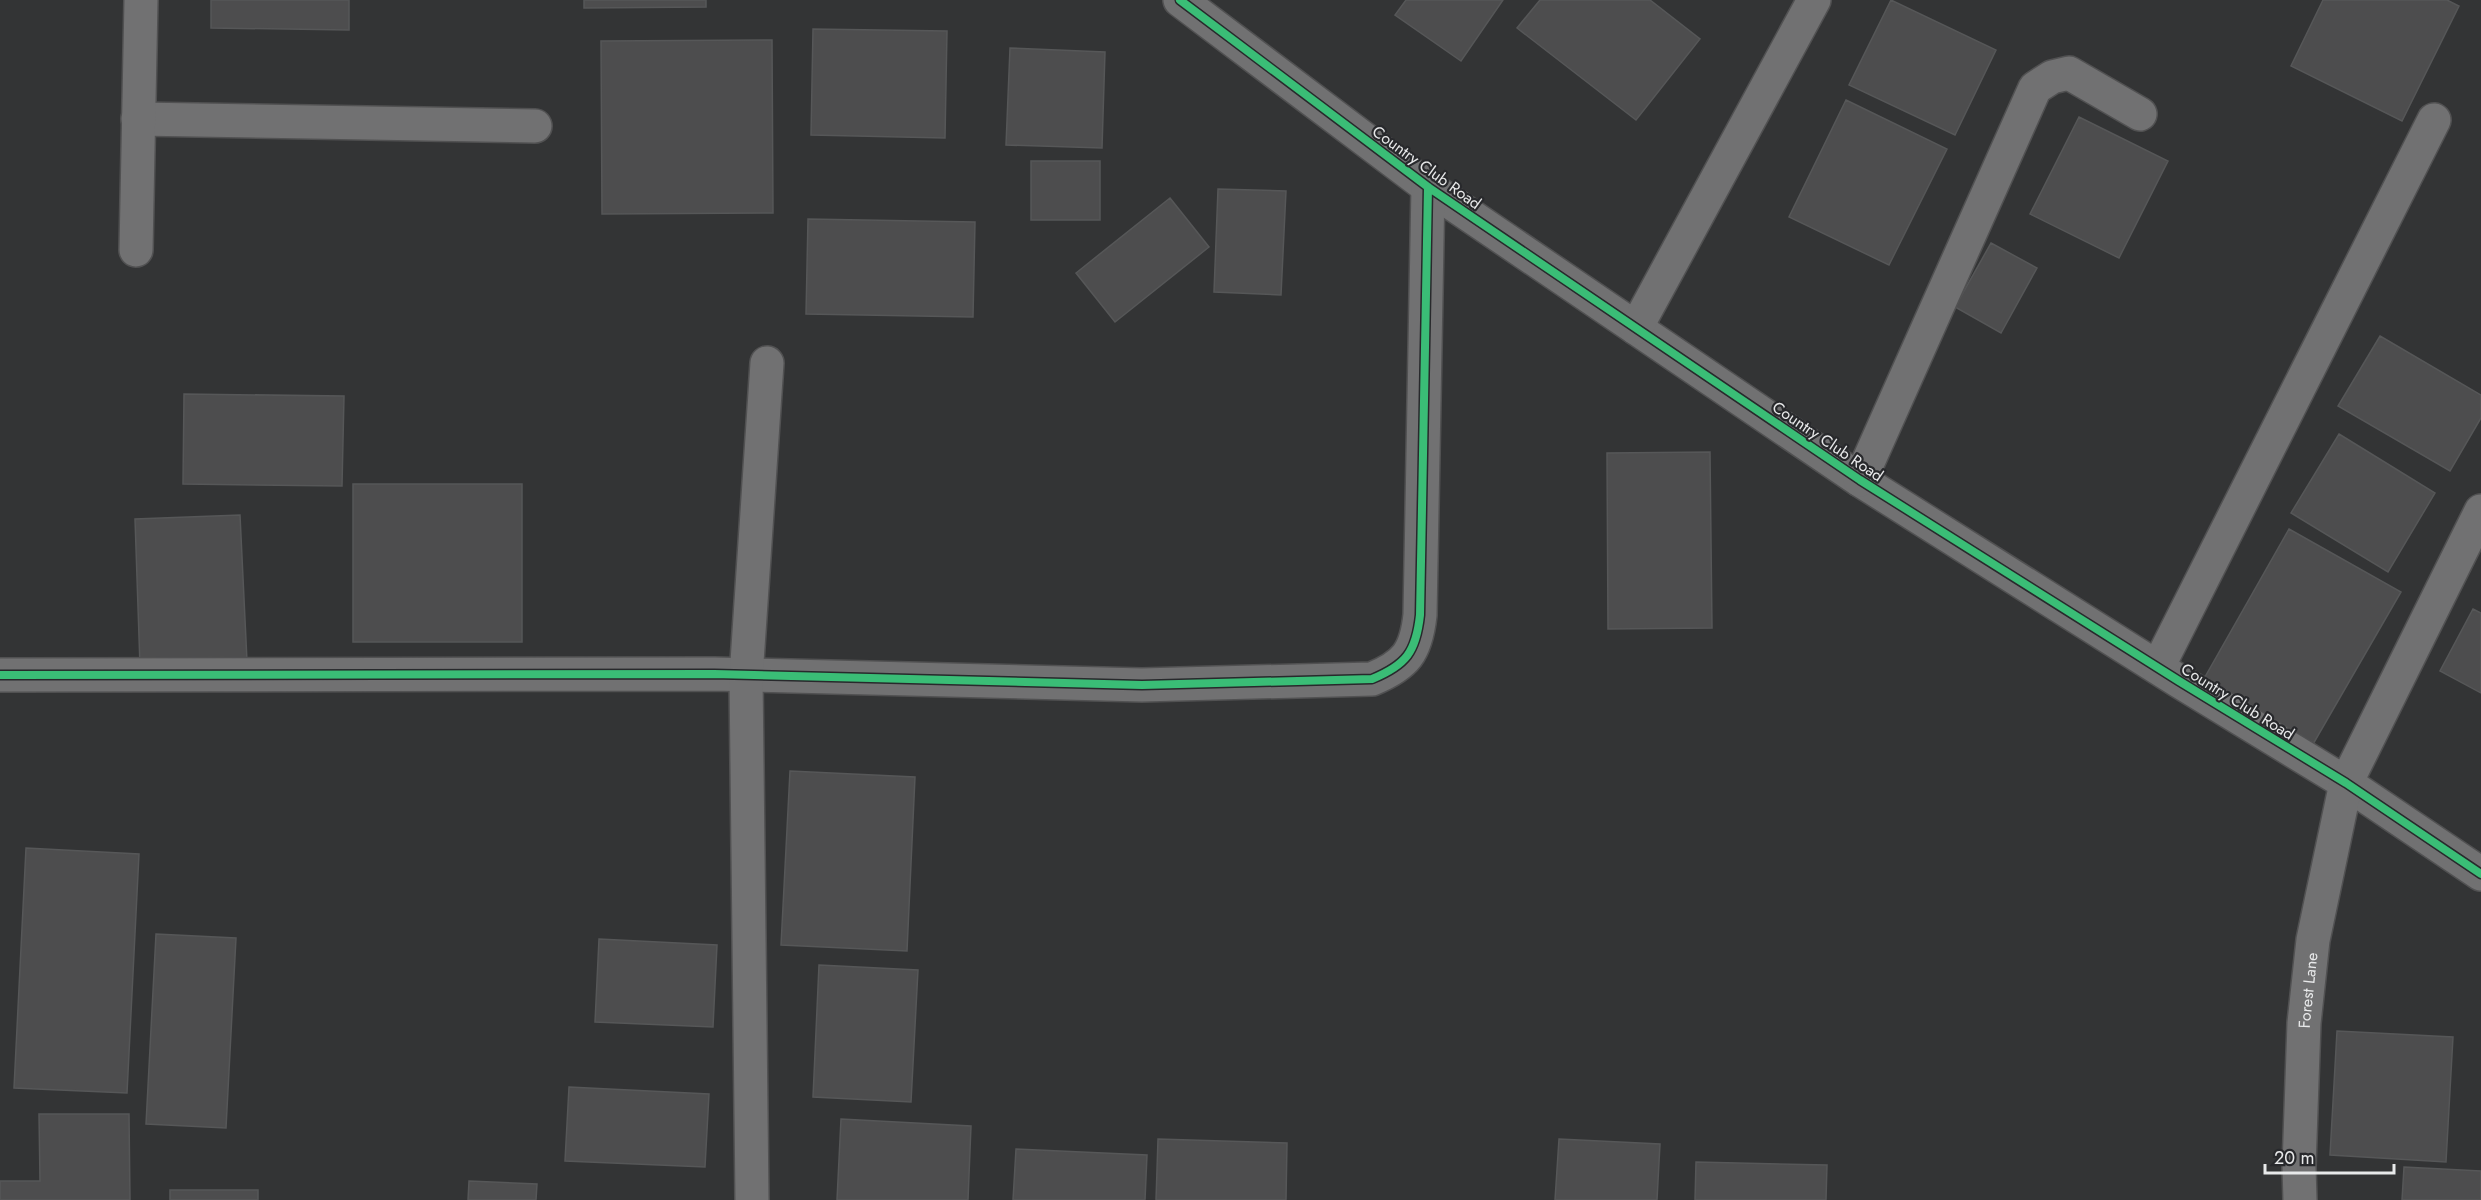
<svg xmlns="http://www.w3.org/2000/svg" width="2481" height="1200" font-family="Jost,sans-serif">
<rect width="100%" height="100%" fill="#333435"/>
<path fill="#4d4d4e" stroke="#565758" stroke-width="1.5" d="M211,0H349V30L211,28Z
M584,0H706V7L584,8Z
M1406,0H1503L1461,61L1395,15Z
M1540,0H1650L1700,39L1636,120L1517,28Z
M1891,0L1996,50L1955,135L1849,85Z
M2323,0H2447L2459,6L2402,121L2291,66Z
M813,29L947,31L945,138L811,135Z
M772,40L773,213L602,214L601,41Z
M1010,48L1105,52L1102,148L1006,145Z
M1846,100L1947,149L1889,265L1789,217Z
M2079,117L2168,161L2119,258L2030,214Z
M1031,161H1100V220H1031Z
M1218,189L1286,191L1281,295L1214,292Z
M1170,198L1209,247L1115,322L1076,273Z
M808,219L975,222L973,317L806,314Z
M1991,243L2037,268L2001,333L1955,307Z
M2380,336L2481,395V418L2450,471L2338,406Z
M184,394L344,396L342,486L183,484Z
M2339,434L2435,493L2388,572L2291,513Z
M1710,452L1712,628L1608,629L1607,453Z
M353,484H522V642H353Z
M240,515L247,661L140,666L135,519Z
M2289,529L2401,592L2312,746L2201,684Z
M2473,609L2481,613V693L2440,671Z
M790,771L915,777L907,951L781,945Z
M26,848L139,854L127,1093L14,1088Z
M156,934L236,938L226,1128L146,1124Z
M599,939L717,945L713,1027L595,1022Z
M819,965L918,970L911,1102L813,1097Z
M2337,1031L2453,1037L2446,1162L2330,1155Z
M569,1087L709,1094L705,1167L565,1161Z
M39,1114H129L130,1200H0V1181H40Z
M841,1119L971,1126L968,1200H837Z
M1158,1139L1287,1143L1286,1200H1156Z
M1559,1139L1660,1144L1657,1200H1555Z
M1016,1149L1147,1155L1145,1200H1013Z
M1696,1162L1827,1165L1826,1200H1695Z
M2404,1167L2481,1171V1200H2402Z
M469,1181L537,1184L536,1200H468Z
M170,1190H258V1200H170Z"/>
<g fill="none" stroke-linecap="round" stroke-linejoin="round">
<defs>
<g id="minor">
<path d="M1180,0L1428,187L1860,480L2179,681L2346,783L2481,874"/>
<path d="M138,119L535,126"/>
<path d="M136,250L141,0"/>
<path d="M1636,328L1814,0"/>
<path d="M1860,480L2035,88L2052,77L2069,73L2140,114"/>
<path d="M2158,667L2434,120"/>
<path d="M0,675L714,674L1142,685L1372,679C1406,665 1416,652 1420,615L1428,187"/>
<path d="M752,1200L746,677L767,363"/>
<path id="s1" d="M2300,1200L2299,1167L2304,1023L2313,940L2346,783L2481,511"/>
</g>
</defs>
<use href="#minor" stroke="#515152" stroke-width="36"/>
<use href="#minor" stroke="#717172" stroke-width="33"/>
<defs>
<path id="cycleway" d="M1180,0L1428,187L1860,480L2179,681L2346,783L2481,874
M0,675L714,674L1142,685L1372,679C1406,665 1416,652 1420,615L1428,187"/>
</defs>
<use href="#cycleway" stroke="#28292c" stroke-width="11"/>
<use href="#cycleway" stroke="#3abd76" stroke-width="8"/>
</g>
<g text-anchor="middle" stroke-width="4.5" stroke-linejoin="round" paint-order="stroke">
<g font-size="16" fill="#e8e9ea" stroke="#28292c">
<text transform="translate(1427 167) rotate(36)" y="6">Country Club Road</text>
<text transform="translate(1828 441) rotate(34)" y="6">Country Club Road</text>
<text transform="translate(2238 701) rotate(32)" y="6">Country Club Road</text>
<text dy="6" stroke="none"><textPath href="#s1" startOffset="210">Forest Lane</textPath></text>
</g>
</g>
<path d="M2265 1164v9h129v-9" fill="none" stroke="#e8e9ea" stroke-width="3"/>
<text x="2274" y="1164" font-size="18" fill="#e8e9ea" stroke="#28292c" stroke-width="4.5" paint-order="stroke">20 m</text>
</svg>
